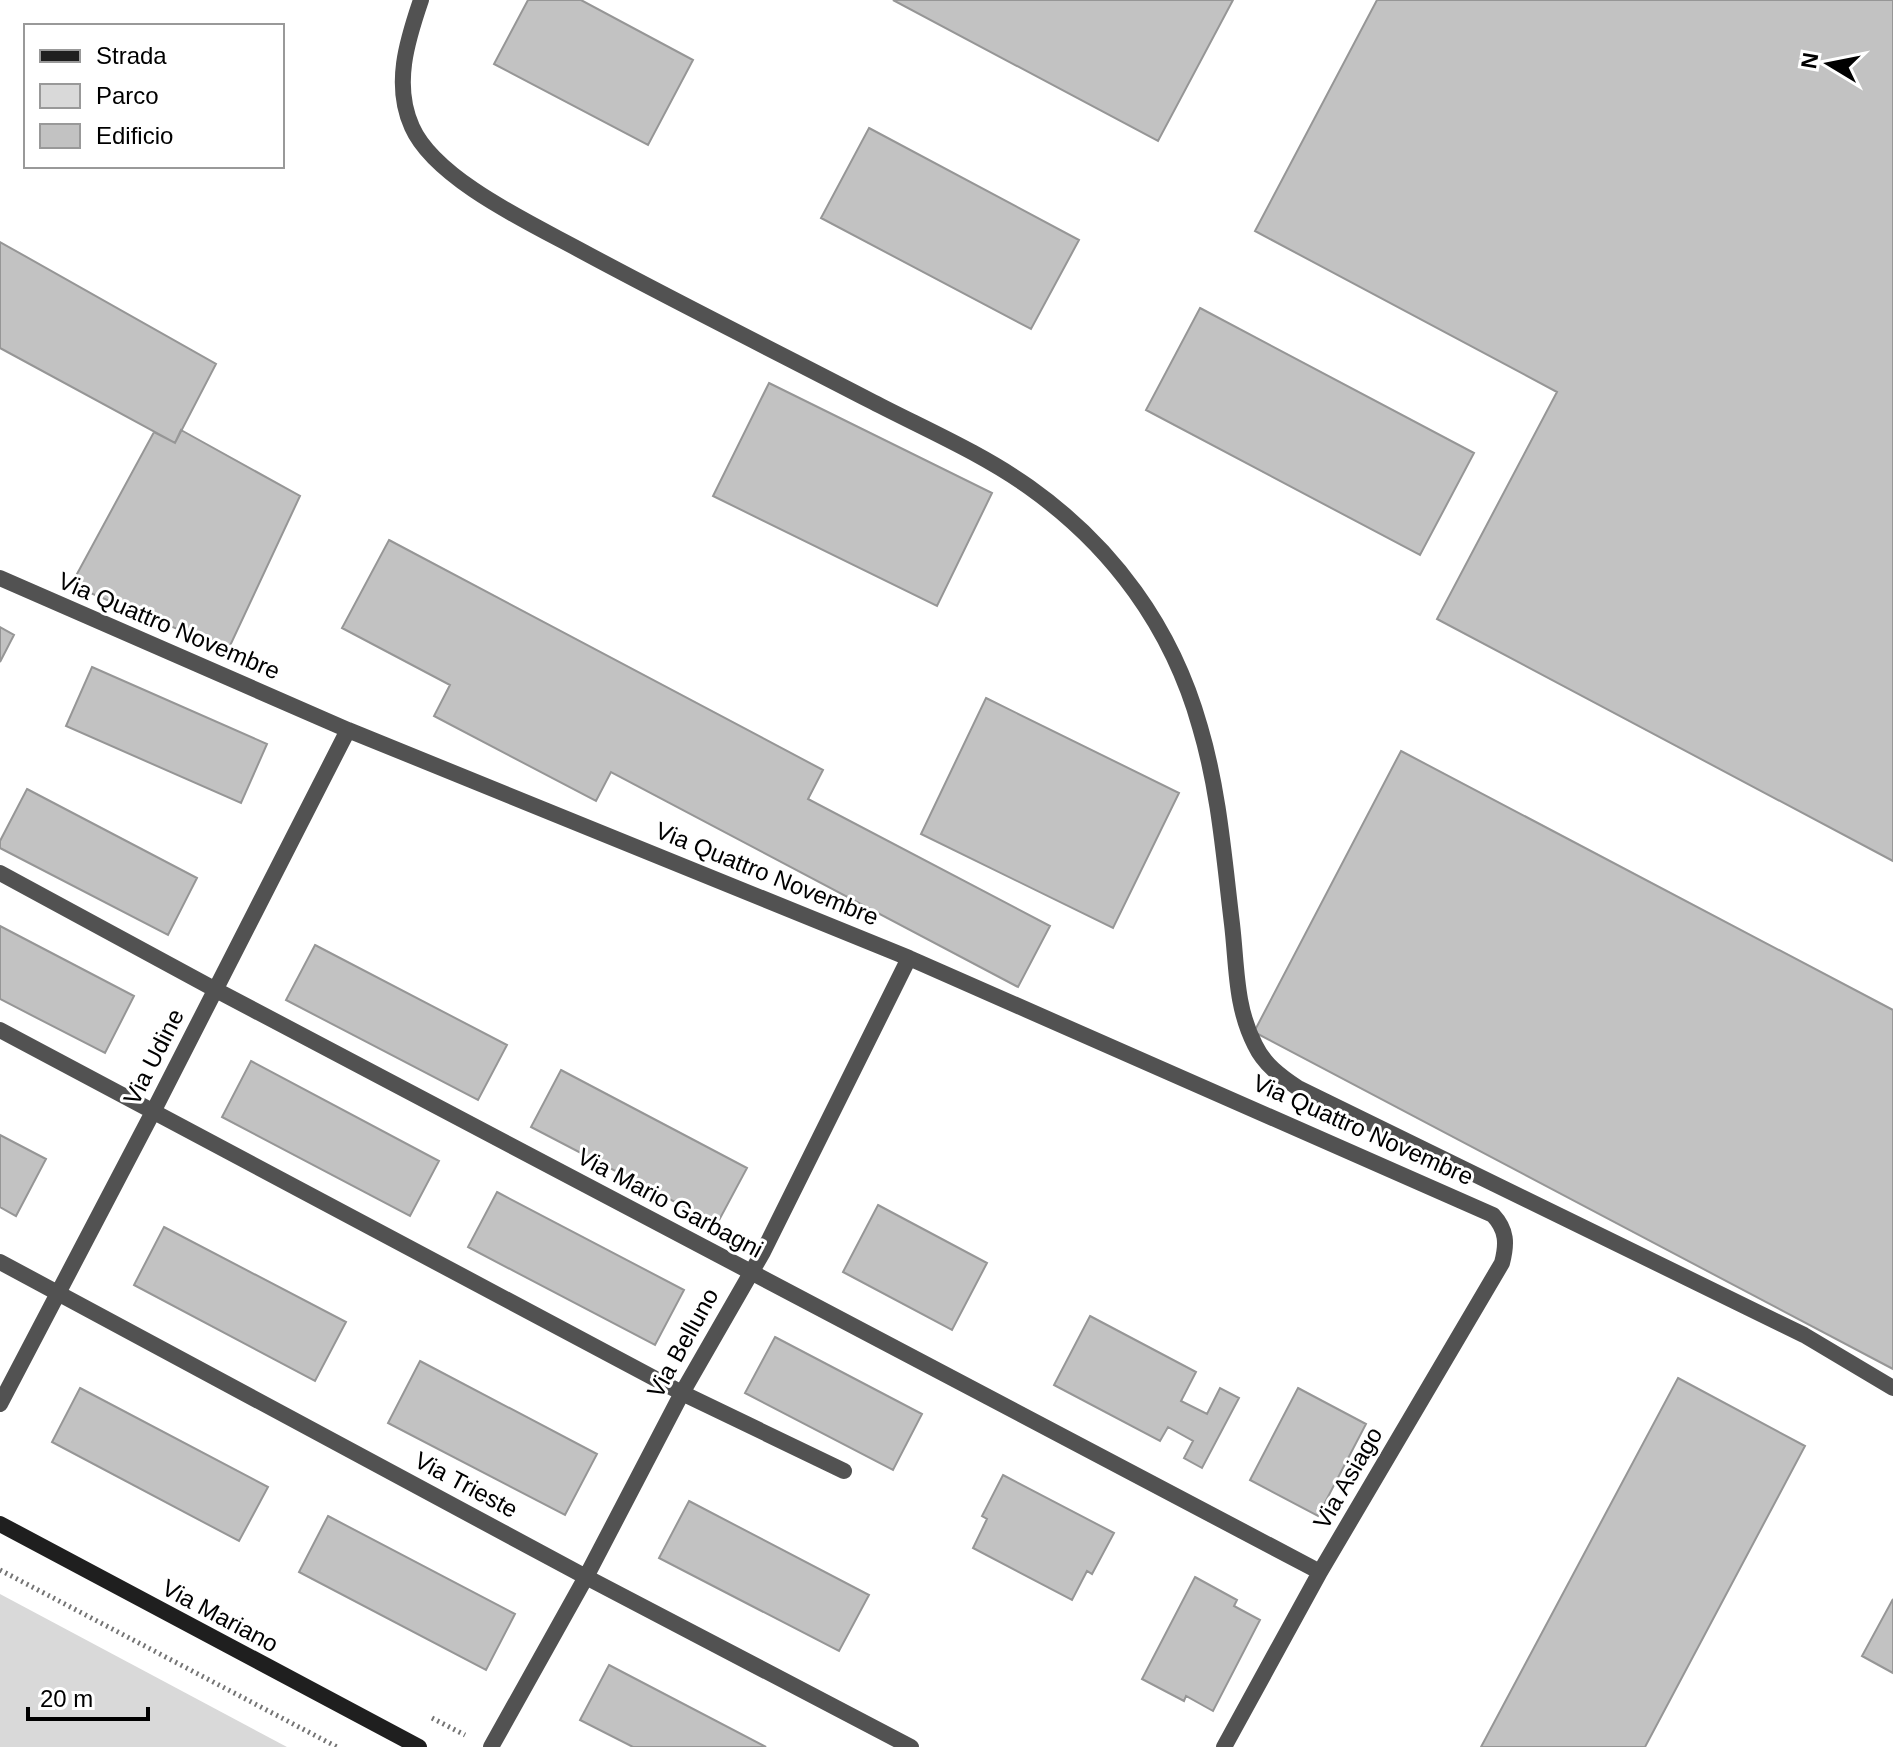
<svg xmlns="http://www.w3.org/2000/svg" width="1893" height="1747" font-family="Helvetica,sans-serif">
<rect width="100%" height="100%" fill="#fff"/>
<path fill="#d9d9d9" d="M0,1594L287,1747H0Z"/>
<path fill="#c2c2c2" stroke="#969696" stroke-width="2" d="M528,0H581L693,60L648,145L494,64Z
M893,0H1233L1158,141Z
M1377,0H1893V861L1437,619L1557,392L1255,231Z
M869,128L1079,240L1031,329L821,218Z
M0,242L216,364L175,443L0,348Z
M1200,308L1474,453L1420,555L1146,410Z
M769,383L992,493L937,606L713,496Z
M181,430L300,496L228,650L71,585L154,432L175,443Z
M389,540L823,770L808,799L1050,926L1018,987L611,772L596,801L434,716L450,685L342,628Z
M0,627L14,635L0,662Z
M92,667L267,744L241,803L66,726Z
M986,698L1179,793L1113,928L921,834Z
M1401,751L1893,1010V1369L1254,1032Z
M27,789L197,878L168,935L0,848V841Z
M0,926L134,996L105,1053L0,999Z
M315,945L507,1045L478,1100L286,1000Z
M251,1061L439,1161L410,1216L222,1117Z
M561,1070L747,1168L717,1224L531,1127Z
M0,1135L46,1159L16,1216L0,1207Z
M497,1192L684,1290L655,1345L468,1247Z
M878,1205L987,1263L952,1330L843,1272Z
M164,1227L346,1322L315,1381L134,1285Z
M1090,1316L1196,1372L1181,1401L1207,1414L1220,1388L1239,1398L1202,1468L1184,1458L1193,1441L1168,1427L1160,1441L1054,1385Z
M775,1337L922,1414L893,1470L745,1393Z
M420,1361L597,1454L565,1515L388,1423Z
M1678,1378L1805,1446L1645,1747H1481Z
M80,1388L268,1487L239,1541L52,1442Z
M1298,1388L1366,1424L1318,1516L1250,1480Z
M1003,1475L1114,1533L1092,1574L1087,1571L1072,1600L973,1548L987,1519L982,1516Z
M689,1501L869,1595L839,1651L659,1558Z
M328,1516L515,1614L486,1670L299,1572Z
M1195,1577L1237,1600L1234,1606L1260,1620L1213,1711L1186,1696L1184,1701L1142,1679Z
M1893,1599V1673L1862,1656Z
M609,1665L766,1747H633L580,1720Z"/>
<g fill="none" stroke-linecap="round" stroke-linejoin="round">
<path stroke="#747474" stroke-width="5" stroke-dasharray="2 4" stroke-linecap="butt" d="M0,1570L337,1747
M432,1718L465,1735"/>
<path stroke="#525252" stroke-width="16" d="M421,0C407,41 393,85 412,127C435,179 530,223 578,249C676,302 775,351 873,402C925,429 981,453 1029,487C1112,546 1172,627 1200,727C1219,791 1224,858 1232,924C1237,966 1235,1006 1255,1045C1264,1064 1280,1076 1298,1088L1804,1335L1893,1388"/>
<path stroke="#525252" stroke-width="16" d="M0,578L348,730L909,958L1493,1215C1507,1230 1507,1244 1502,1263L1320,1572L1224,1747
M0,873L216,990L1320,1572
M0,1030L682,1393L844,1471
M0,1262L586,1577L911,1747
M0,1404L154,1110L348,730
M491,1747L586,1577L682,1393L763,1252L909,958"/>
<path stroke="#1f1f1f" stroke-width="16" d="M0,1524L419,1747"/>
</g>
<g text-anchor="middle" stroke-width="6" stroke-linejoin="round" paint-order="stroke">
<g font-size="24" fill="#000" stroke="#fff">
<text transform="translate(169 626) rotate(23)" y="8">Via Quattro Novembre</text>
<text transform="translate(767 874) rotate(22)" y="8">Via Quattro Novembre</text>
<text transform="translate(154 1057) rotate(-63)" y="8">Via Udine</text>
<text transform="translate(1363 1130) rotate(24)" y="8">Via Quattro Novembre</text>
<text transform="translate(670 1203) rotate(28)" y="8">Via Mario Garbagni</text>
<text transform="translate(683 1343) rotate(-61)" y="8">Via Belluno</text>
<text transform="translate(1348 1478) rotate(-60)" y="8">Via Asiago</text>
<text transform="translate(466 1485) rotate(28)" y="8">Via Trieste</text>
<text transform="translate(220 1616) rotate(28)" y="8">Via Mariano</text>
</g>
</g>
<rect x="24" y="24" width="260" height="144" fill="#ffffff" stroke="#999999" stroke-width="2"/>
<rect x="40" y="50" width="40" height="12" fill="#1f1f1f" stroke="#999999" stroke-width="2"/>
<text x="96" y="64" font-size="24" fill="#000000">Strada</text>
<rect x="40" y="84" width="40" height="24" fill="#d9d9d9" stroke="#999999" stroke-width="2"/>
<text x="96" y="104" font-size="24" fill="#000000">Parco</text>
<rect x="40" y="124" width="40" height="24" fill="#c2c2c2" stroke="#999999" stroke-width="2"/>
<text x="96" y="144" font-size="24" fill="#000000">Edificio</text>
<g transform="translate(1829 64) rotate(280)" stroke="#ffffff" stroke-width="6" paint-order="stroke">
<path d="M0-6L14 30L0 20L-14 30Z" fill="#000000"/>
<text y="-12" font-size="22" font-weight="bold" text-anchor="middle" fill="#000000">N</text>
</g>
<path d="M28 1707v12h120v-12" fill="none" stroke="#000000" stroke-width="4"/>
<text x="40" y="1707" font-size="24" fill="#000000" stroke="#ffffff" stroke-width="6" paint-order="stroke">20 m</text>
</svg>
